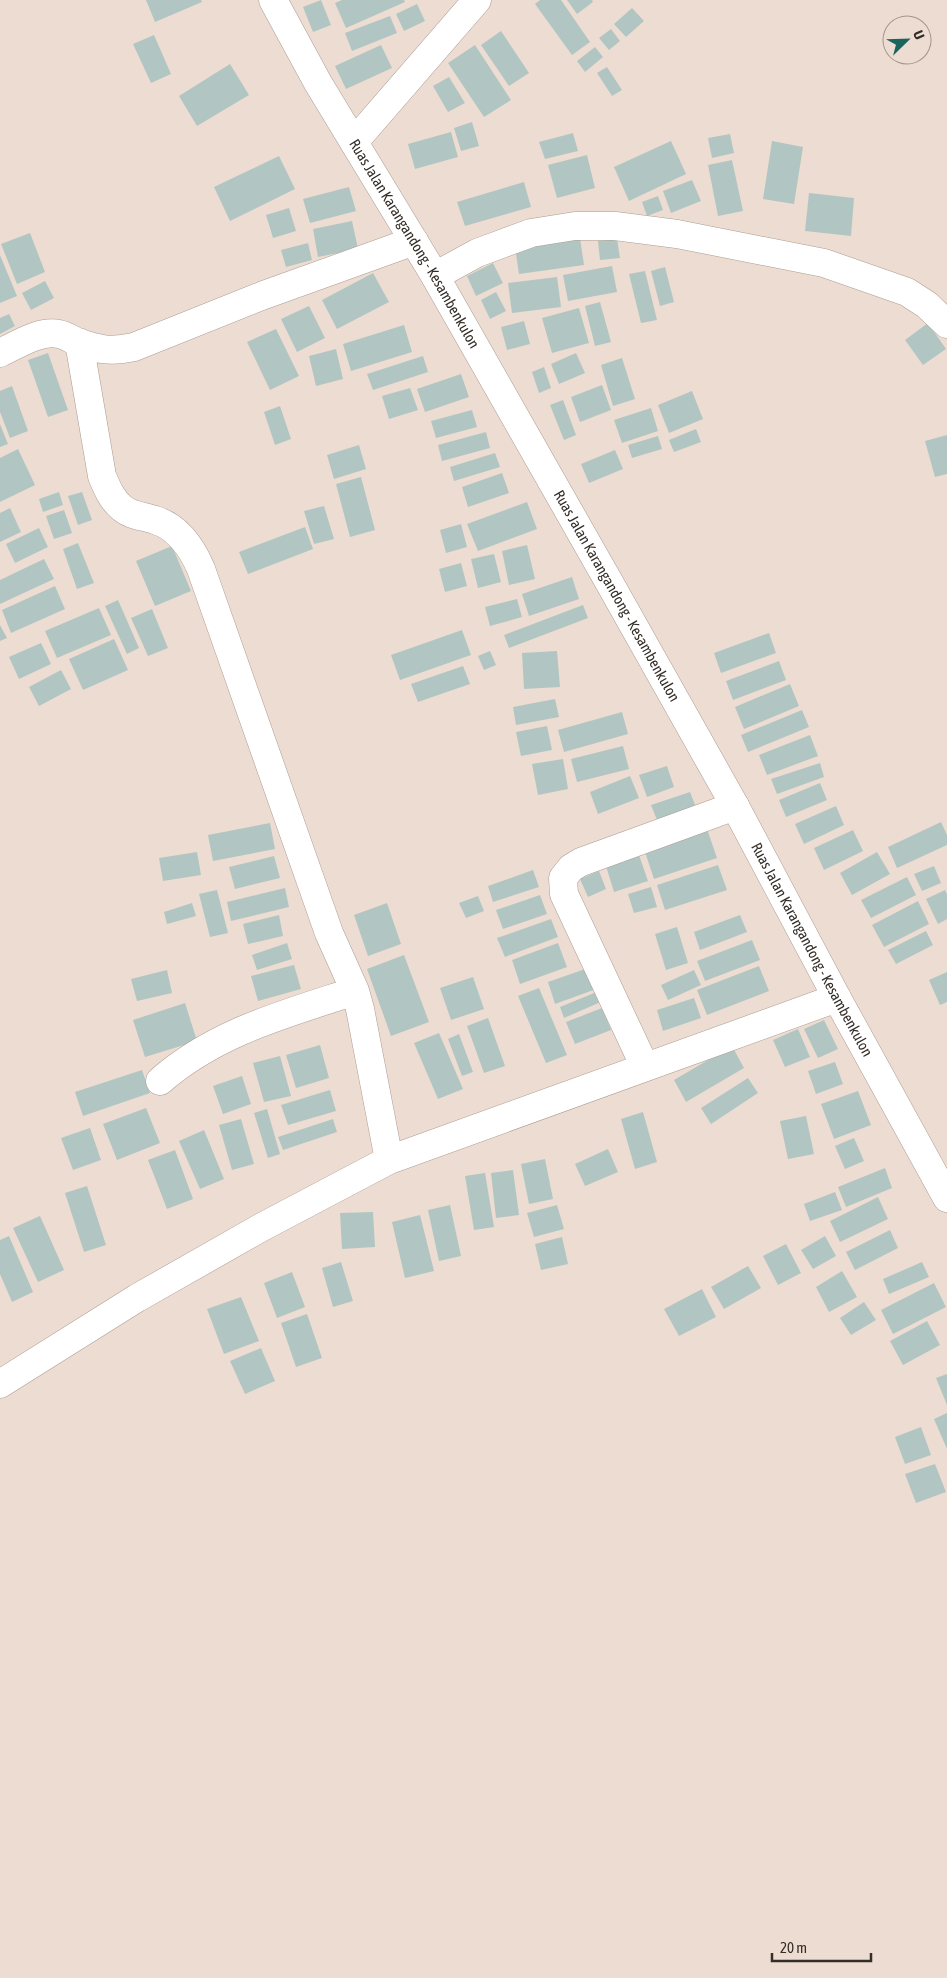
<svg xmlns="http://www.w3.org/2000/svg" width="947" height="1978" font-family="'Asap Condensed',sans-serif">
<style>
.building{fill:#b1c6c3}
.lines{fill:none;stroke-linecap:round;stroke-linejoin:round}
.minor-casing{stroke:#ac9c92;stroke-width:29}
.secondary-casing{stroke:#ac9c92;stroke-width:29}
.minor{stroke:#fff;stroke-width:28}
.secondary{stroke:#fff;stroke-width:28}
.labels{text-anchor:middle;stroke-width:4;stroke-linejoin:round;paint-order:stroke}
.street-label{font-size:15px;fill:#342e29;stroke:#eddcd1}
</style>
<rect width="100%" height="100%" fill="#eddcd1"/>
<!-- building -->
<path class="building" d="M146,0H201L202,2L155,22Z
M321,0L331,25L313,32L303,7Z
M342,0H404L405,2L346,28L335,3Z
M540,0H561L590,42L572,55L535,4Z
M567,0H592L593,2L577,14Z
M417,4L425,21L404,31L396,14Z
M632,8L644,21L626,37L614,24Z
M390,16L397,33L352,51L345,33Z
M611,29L620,41L609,50L599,38Z
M501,31L529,73L509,86L481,45Z
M154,35L171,74L151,83L133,44Z
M381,45L392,68L346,89L335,66Z
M475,45L511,100L484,117L448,63Z
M595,47L603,57L585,72L577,61Z
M230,64L249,95L197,126L179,96Z
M607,67L622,90L612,96L597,73Z
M449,77L465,103L448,112L433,86Z
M472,122L479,146L461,151L454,128Z
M451,132L458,157L415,169L408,144Z
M573,133L578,151L545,159L539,142Z
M730,134L734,153L712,158L708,138Z
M671,141L686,174L629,201L614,167Z
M772,141L803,147L794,204L763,199Z
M587,155L595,188L557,198L548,165Z
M279,156L295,189L230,221L214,187Z
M732,160L743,211L718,216L708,165Z
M692,180L701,201L671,213L663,191Z
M524,182L531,207L465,226L457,202Z
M349,187L356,211L310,223L303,199Z
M809,193L854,198L851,236L805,231Z
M658,196L663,210L647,216L642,202Z
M289,208L296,231L273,238L266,215Z
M352,221L358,249L318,257L313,229Z
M30,233L45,272L17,284L1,244Z
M580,238L584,265L519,274L515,247Z
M617,239L620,258L600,260L598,241Z
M308,243L312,260L286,267L281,250Z
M0,255L17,296L0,303Z
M493,263L503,283L476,296L467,276Z
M612,266L617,292L568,301L563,275Z
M665,267L674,302L660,306L651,271Z
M645,271L657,320L641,323L629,274Z
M373,273L389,302L337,329L322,300Z
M557,277L561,307L512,313L508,283Z
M45,281L54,298L31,310L22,293Z
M496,292L506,311L490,319L481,300Z
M600,302L611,342L595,346L585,306Z
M309,306L325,338L297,352L281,319Z
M579,308L589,343L552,353L542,318Z
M9,314L15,326L0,334V318Z
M524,321L530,344L507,350L501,327Z
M928,323L946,349L923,365L905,340Z
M404,325L412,352L351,371L343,344Z
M276,329L299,376L270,390L247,342Z
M336,349L343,379L316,386L309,356Z
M48,353L68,410L48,417L28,360Z
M576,353L585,373L559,384L551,364Z
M423,356L428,372L373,390L367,374Z
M622,358L635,399L613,406L601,365Z
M544,367L551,388L539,393L532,372Z
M461,374L469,397L425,412L417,389Z
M602,385L611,410L580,422L571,397Z
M12,386L28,431L10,438L0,412V391Z
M410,388L418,410L389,419L382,396Z
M692,391L703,419L669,433L658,405Z
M563,400L576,435L564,440L550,405Z
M280,406L291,439L275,445L264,412Z
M651,408L658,431L622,443L614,420Z
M472,410L477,427L436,438L431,421Z
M0,424L8,444L0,447Z
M696,429L701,442L674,452L669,440Z
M486,432L490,448L442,461L438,445Z
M947,435V474L935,477L925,441Z
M658,436L662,449L632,458L628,445Z
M359,445L366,469L334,479L327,455Z
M18,449L35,485L0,502V458Z
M615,450L623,469L589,483L581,464Z
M495,453L500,467L454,481L450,467Z
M502,473L509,493L468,507L462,487Z
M361,477L375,530L350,537L336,484Z
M59,492L63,505L43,512L39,499Z
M82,492L92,520L78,525L68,496Z
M527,502L537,529L478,551L467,524Z
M324,506L334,539L314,544L304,511Z
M10,508L21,532L0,542V513Z
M64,510L72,533L54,539L46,516Z
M461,524L467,547L446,553L440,530Z
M305,527L313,549L248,574L239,552Z
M39,528L48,547L15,563L6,544Z
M78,543L94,583L77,589L63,549Z
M527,545L535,579L509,585L502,551Z
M172,546L191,591L155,606L136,561Z
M494,554L501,582L478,588L471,559Z
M44,559L54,579L0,604V580Z
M461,563L467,586L445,592L439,569Z
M572,577L579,599L529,616L522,594Z
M55,586L65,609L11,633L2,610Z
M517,599L522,617L490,626L485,607Z
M118,600L139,648L127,654L105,606Z
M583,605L588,618L509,648L504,635Z
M99,608L111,635L57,658L45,631Z
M152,609L168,648L148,656L131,618Z
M0,625L7,638L0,641Z
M462,630L471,655L400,680L391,655Z
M769,633L776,653L721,673L714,653Z
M114,639L128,670L83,690L69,659Z
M41,643L51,664L19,679L9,657Z
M490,651L496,665L484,670L478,656Z
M557,651L560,687L524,689L522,653Z
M779,661L786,680L733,700L726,681Z
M463,666L470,684L418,702L411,684Z
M61,670L71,689L39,706L29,687Z
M790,684L799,706L744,729L735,707Z
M555,699L559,717L516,725L513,707Z
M802,710L809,727L748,752L741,735Z
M622,712L628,734L564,752L558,730Z
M547,726L552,750L521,756L516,732Z
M810,735L818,756L767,775L759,755Z
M623,746L629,769L577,782L571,759Z
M563,759L568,789L538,795L532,764Z
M820,763L824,777L777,794L771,779Z
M667,766L674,787L647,797L639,775Z
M630,776L639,798L598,814L590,792Z
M820,783L827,800L786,817L779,800Z
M690,792L696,807L657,820L651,805Z
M836,806L844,825L804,844L795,824Z
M941,822L947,835V845L897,868L888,847Z
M270,823L275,849L213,861L208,835Z
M707,829L717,858L654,879L644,849Z
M853,830L863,851L824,870L814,848Z
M197,852L201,875L163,881L159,858Z
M877,852L890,874L852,895L840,873Z
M639,855L648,881L614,892L606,866Z
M274,856L280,878L235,889L229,867Z
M718,865L727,890L665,910L657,885Z
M934,866L941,883L922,891L914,874Z
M533,870L539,887L493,902L488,886Z
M599,871L606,889L588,897L580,879Z
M907,877L916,895L871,918L861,900Z
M651,887L657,907L634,913L628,894Z
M285,888L289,907L231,921L227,902Z
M217,890L228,933L210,937L199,894Z
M945,890L947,894V919L938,924L926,899Z
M540,895L547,914L503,929L496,910Z
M478,896L484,911L466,918L459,903Z
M918,901L929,924L884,947L872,925Z
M192,903L196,916L167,924L164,912Z
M387,903L401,944L368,956L354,915Z
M279,915L283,936L248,944L243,924Z
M740,915L747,932L700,950L694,932Z
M551,919L558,937L505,957L497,938Z
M677,927L688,963L666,970L655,934Z
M926,931L933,945L896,964L888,950Z
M752,940L760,960L705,981L697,961Z
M287,943L292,959L257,970L252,955Z
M558,943L567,967L520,984L512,960Z
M404,955L429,1022L391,1036L367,969Z
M294,965L301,989L258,1001L251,976Z
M759,966L769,991L707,1015L697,990Z
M591,967L599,988L555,1004L548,982Z
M167,970L172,993L137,1001L131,979Z
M694,970L701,985L668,1000L661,985Z
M947,972V1002L940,1005L929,980Z
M473,977L484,1009L451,1020L440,988Z
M539,988L567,1055L546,1063L518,996Z
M599,991L603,1001L564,1018L560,1007Z
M694,998L701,1018L663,1031L657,1010Z
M185,1003L197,1041L145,1057L133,1020Z
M602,1008L611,1030L575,1044L566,1022Z
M488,1018L505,1066L484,1073L467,1026Z
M824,1020L838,1049L818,1058L804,1029Z
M798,1029L810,1057L785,1067L773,1040Z
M439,1033L463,1089L438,1099L414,1043Z
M459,1034L473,1072L462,1076L448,1039Z
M320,1045L329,1078L296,1088L286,1055Z
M732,1046L744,1068L686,1102L674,1080Z
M280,1056L291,1096L264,1102L253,1063Z
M835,1062L843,1084L816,1094L808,1071Z
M142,1070L150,1093L83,1116L75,1092Z
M242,1076L251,1104L223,1114L213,1086Z
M748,1078L758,1093L711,1124L701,1108Z
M330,1090L336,1111L288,1125L281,1105Z
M858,1091L871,1125L834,1139L821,1104Z
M146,1108L160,1143L117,1160L103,1124Z
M267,1109L280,1154L268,1158L254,1113Z
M643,1112L657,1162L635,1169L621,1119Z
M806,1116L814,1154L788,1159L780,1121Z
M241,1119L254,1164L232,1170L219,1125Z
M333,1119L337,1132L283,1150L278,1137Z
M90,1128L101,1160L73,1170L61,1138Z
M204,1130L224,1179L200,1189L179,1141Z
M854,1138L864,1161L845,1169L835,1146Z
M608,1149L618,1172L585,1186L575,1164Z
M175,1150L193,1199L167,1209L148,1160Z
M545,1159L553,1199L529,1204L521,1164Z
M885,1168L892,1188L846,1207L838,1187Z
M513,1170L519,1215L496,1218L491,1173Z
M485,1173L494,1227L474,1230L465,1176Z
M87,1186L106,1245L84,1252L65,1193Z
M835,1192L842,1210L810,1221L804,1204Z
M878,1197L888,1219L840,1242L830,1221Z
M450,1205L461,1256L439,1261L428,1210Z
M557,1205L564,1229L534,1237L527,1213Z
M373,1212L375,1247L342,1249L340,1213Z
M420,1215L434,1271L405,1278L392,1222Z
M40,1216L64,1270L38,1282L13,1228Z
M890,1230L898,1248L855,1270L846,1252Z
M9,1236L33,1292L12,1302L0,1274V1240Z
M825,1236L836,1256L813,1269L801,1250Z
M562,1237L568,1264L541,1270L535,1244Z
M786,1244L801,1273L778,1285L763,1256Z
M341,1262L353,1301L333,1307L322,1268Z
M922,1262L929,1277L889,1294L883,1279Z
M748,1266L761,1288L724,1309L711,1287Z
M842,1271L857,1297L829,1312L816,1287Z
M292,1272L305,1307L277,1318L264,1283Z
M934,1283L946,1307L893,1334L881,1310Z
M702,1289L716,1317L679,1336L664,1309Z
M241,1297L259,1341L224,1354L207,1309Z
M864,1302L876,1320L851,1335L840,1318Z
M307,1314L322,1358L296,1367L281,1323Z
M927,1321L940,1345L903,1365L890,1341Z
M261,1348L275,1381L245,1394L230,1361Z
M947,1374V1405L936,1378Z
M947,1413V1449L934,1419Z
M921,1427L931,1455L905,1464L895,1437Z
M935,1464L946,1492L916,1503L905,1474Z"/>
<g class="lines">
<!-- minor casing -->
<g class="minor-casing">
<path id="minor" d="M354,142L477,0
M435,276L477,253L531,233L575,226H615L677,234L824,263L907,292L927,305L947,324
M79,342L102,476C107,488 112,500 122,508C131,516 144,516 155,520C178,527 192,548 201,569L329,933L355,991L360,1009L389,1160
M0,353C17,345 39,330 59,334C65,335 71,339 77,342C99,350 111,352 134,347L264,295L414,241
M645,1067L564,894L563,878L571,868L581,862L735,806
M160,1081C216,1032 285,1014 355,991
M0,1384L137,1298L262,1227L389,1160L837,998"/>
</g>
<!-- secondary casing -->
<g class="secondary-casing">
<g id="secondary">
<path id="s1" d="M273,0L318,83L435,276L609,582L735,806L837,998L947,1198"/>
</g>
</g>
<!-- minor -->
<use href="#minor" class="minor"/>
<!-- secondary -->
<use href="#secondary" class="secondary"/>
</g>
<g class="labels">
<!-- street labels -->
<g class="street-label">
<text dy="5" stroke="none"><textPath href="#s1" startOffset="282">Ruas Jalan Karangandong - Kesambenkulon</textPath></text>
<text dy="5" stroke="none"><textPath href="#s1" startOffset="688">Ruas Jalan Karangandong - Kesambenkulon</textPath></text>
<text dy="5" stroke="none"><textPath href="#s1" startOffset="1092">Ruas Jalan Karangandong - Kesambenkulon</textPath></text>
</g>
</g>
<!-- north arrow -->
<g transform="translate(907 40) rotate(67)"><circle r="24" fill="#eddcd1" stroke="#a3968e"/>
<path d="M0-4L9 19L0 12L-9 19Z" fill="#19655d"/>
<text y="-8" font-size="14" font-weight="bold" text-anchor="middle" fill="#342e29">U</text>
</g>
<!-- scale -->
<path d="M772 1953v8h99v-8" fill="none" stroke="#342e29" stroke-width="2.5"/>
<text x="780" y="1953" font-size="15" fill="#342e29" stroke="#eddcd1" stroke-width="4" paint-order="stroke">20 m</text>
</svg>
